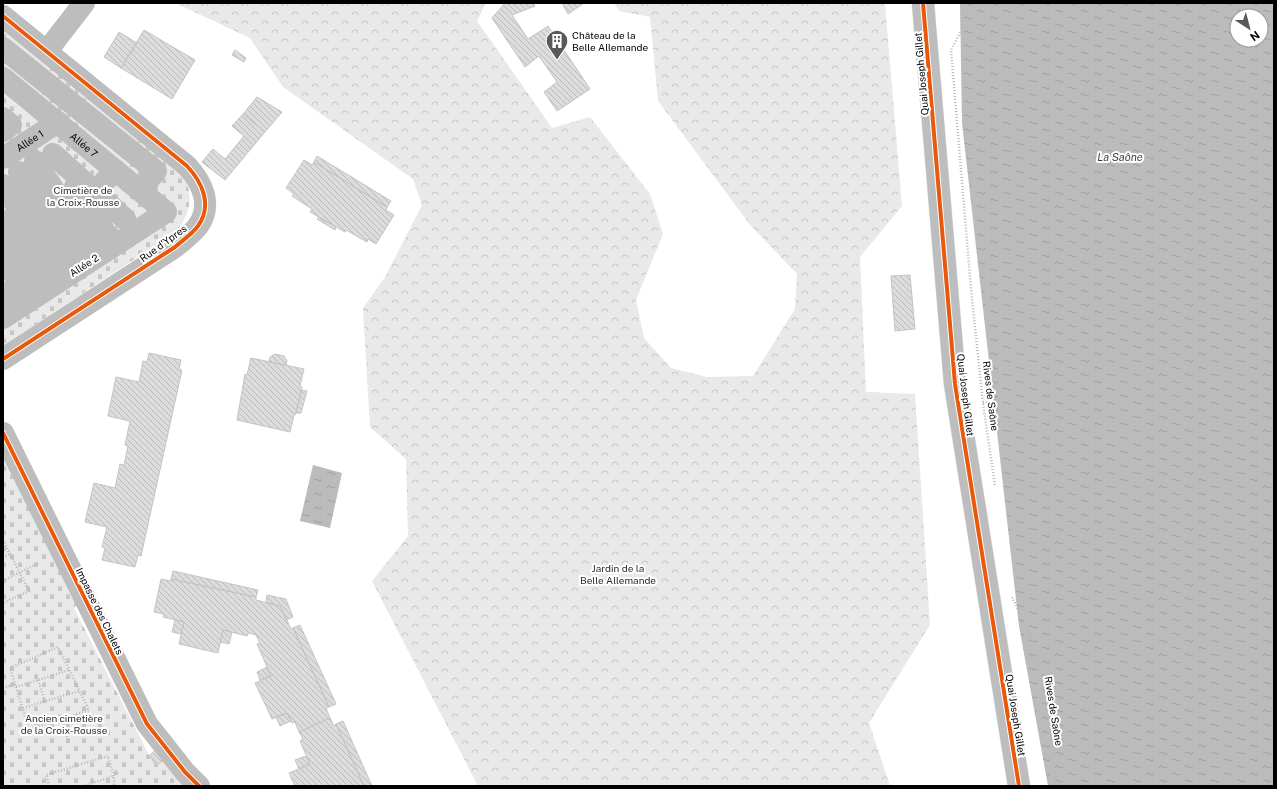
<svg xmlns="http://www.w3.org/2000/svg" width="1277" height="789" font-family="'Public Sans',sans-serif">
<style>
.forest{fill:url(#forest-crowns)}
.cemetery{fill:url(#cemetery-stones)}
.water{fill:url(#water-ripples);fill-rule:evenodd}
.building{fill:url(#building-back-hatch);stroke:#c4c4c4}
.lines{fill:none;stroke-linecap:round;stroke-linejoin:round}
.major-casing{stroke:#dbdbdb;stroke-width:23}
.path{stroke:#b8b8b8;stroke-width:2.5;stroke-dasharray:1 2;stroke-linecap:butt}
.minor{stroke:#bdbdbd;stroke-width:22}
.major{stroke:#bdbdbd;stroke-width:22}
.cycleway-casing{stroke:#fff;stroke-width:6}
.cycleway{stroke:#e8590c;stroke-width:4}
.labels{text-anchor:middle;stroke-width:4;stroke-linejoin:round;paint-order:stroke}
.poi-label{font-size:10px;fill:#000;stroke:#fff;text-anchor:start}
.street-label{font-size:10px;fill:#000;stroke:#fff}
.park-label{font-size:10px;fill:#2e2e2e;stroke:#fff}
.water-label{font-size:11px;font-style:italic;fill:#3f3f3f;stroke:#fff}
</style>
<defs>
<pattern id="forest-crowns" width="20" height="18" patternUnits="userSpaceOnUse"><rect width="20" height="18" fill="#e9e9e9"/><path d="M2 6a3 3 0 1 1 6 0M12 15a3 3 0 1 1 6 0" fill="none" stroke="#c6c6c6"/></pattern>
<pattern id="cemetery-stones" width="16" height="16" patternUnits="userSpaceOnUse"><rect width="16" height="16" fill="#e9e9e9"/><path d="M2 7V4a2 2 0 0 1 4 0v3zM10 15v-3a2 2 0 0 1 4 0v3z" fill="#c6c6c6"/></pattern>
<pattern id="water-ripples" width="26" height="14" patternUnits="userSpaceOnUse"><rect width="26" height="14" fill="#bbb"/><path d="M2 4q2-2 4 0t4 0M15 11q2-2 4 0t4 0" fill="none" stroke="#9f9f9f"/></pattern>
<pattern id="building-back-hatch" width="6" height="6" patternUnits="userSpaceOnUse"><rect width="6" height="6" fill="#dcdcdc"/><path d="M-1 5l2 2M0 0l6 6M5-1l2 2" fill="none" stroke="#bbb"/></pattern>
</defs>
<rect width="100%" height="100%" fill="#fff"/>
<!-- forest -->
<path class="forest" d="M175,3H486L477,21L552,128L590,117L650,194L663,234L636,300L644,338L671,368L707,377L753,376L795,309L797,274L751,226L658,101L650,17L619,11L614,3H885L902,206L860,257L866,392L915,394L930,625L869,723L890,786H478L372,581L408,536L406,459L370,427L363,308L385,277L422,205L413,179L283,87L250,38Z"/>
<!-- cemetery -->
<path class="cemetery" d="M3,28L177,168C180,172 184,177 186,182C194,198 188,217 177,231L3,346Z
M3,458L78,604L74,608L149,755L156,749L185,786H3Z"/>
<!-- water -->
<path class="water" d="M960,3H1274V786H1048L1019,626L962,123ZM1237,16H1261V40H1237Z
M313,465L342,473L330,528L300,521Z"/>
<!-- building -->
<path class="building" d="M505,3H533L535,6L512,15L528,39L548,26L590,89L557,111L544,92L557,82L539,56L525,67L492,18Z
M562,3H584L568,14Z
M144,30L195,60L172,99L121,68Z
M119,32L137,43L121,68L104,57Z
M235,50L246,58L244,62L232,55Z
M257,97L282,112L265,132L243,114Z
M243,114L265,132L225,180L202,162L213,149L225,159L244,136L232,126Z
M317,156L391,201L387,207L314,162Z
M304,160L312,165L314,162L387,207L386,210L394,215L376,244L368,239L367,242L346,230L345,232L310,212L312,209L292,196L294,194L286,188Z
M319,217L336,227L335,230L317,219Z
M910,275L915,329L895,331L891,276Z
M149,353L181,360L179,369L182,370L141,556L138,555L135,567L102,560L105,548L102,547L107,527L85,522L94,483L115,488L120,464L124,465L128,446L125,445L130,421L108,416L116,377L139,382L143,361L147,362Z
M275,354L284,356L287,361L286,365L269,362L270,357Z
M251,358L304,369L300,386L302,387L296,413L295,415H294L290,432L237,420L245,374L247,375Z
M301,390L307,391L301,413H296Z
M173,571L258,590L256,597L171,579Z
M161,579L171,581V579L256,597V600L280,606L291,629L293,628L329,707L326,708L330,718L299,732L295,722L292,723L287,713L272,719L255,683L271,676L257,644L260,643L256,635L248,633L247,636L223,630L218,653L179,644L184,622L163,617L164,614L154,612Z
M267,595L286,599L293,617L286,620L280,606L266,602Z
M175,620L184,622L181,634L172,632Z
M300,625L336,704L329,707L293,628Z
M223,630L232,632L229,644L220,642Z
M267,667L271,676L260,680L257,672Z
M287,713L291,721L280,726L276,717Z
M330,718L334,726L336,724L364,786H295L289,773L310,764L300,741L303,739L299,732Z
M343,721L372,786H364L336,724Z
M156,749L165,760L155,765L150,755Z
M306,756L310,764L299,769L295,760Z"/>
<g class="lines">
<!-- major casing -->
<g class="major-casing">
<path id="major" d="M923,3L955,384L1019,786"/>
</g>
<!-- path -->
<path class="path" d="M961,3L962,29L951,50L971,289L983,403L995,486
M983,403L994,401
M3,540L29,591L3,603
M3,558L10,554
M3,581L38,563
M1012,597L1036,647L1057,786
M38,680L45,701
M16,687L69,670
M3,688L16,684
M23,708L79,691
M62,719L89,710L58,647L10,668L29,729L62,719L69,744
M49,786L46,775L108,756L114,776V786
M83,786L114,776"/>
<!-- minor -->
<g class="minor">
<path d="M3,16L187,166C202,182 213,205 198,226C192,234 183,240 175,247L3,359"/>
<path d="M3,48L156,171L140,191"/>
<path d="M47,51L84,3"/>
<path id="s1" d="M3,78L166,212L3,318"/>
<path d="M3,118L11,125L3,131"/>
<path d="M53,154L125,219"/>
<path id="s2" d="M3,158L58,122"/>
<path d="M35,161L89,243"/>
<path d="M19,172L72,254"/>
<path d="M3,185L56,265"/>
<path d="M75,187L105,232"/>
<path d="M3,221L39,276"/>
<path d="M3,251L95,192L115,170"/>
<path d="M3,258L22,287"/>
<path d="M3,293L6,298"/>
<path d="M3,433L147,724L185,772L199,786"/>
</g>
<!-- major -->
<use href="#major" class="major"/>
<!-- cycleway casing -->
<g class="cycleway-casing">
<path id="cycleway" d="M923,3L955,384L1019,786
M3,16L187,166C202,182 213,205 198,226C192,234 183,240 175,247L3,359
M3,433L147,724L185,772L199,786"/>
</g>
<!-- cycleway -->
<use href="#cycleway" class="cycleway"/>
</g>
<!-- icons -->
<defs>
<g id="building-pin" transform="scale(1.15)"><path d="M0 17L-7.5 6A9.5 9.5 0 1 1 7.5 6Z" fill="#595959" stroke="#fff"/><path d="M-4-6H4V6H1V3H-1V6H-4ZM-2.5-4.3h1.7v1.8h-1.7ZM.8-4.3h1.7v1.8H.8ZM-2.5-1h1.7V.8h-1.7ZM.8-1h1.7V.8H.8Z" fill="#fff"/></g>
</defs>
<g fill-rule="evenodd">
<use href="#building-pin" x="557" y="41"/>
</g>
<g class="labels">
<!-- poi labels -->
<g class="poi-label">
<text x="572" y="39">Château de la<tspan x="572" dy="12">Belle Allemande</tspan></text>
</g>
<!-- street labels -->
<g class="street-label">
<text transform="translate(921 74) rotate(-95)" y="4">Quai Joseph Gillet</text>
<text dy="4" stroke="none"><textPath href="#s2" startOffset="32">Allée 1</textPath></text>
<text dy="4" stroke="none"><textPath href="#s1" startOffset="105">Allée 7</textPath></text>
<text transform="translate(163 243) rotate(-36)" y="4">Rue d'Ypres</text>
<text transform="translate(84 265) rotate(-33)" y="4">Allée 2</text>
<text transform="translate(966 395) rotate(83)" y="4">Quai Joseph Gillet</text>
<text transform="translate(991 396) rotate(83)" y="4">Rives de Saône</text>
<text transform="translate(100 611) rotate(64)" y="4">Impasse des Chalets</text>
<text transform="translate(1054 711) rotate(81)" y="4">Rives de Saône</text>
<text transform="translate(1016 715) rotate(81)" y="4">Quai Joseph Gillet</text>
</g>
<!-- park labels -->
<g class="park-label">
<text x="83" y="194">Cimetière de<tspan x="83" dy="12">la Croix-Rousse</tspan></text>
<text x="618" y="572">Jardin de la<tspan x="618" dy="12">Belle Allemande</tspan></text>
<text x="64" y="722">Ancien cimetière<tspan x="64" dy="12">de la Croix-Rousse</tspan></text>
</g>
<!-- water labels -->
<g class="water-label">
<text x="1120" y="161">La Saône</text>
</g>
</g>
<!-- border -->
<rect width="1277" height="789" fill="none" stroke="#000000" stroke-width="8"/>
<!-- north arrow -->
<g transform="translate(1249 28) rotate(144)"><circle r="19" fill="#ffffff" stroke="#999999"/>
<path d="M0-3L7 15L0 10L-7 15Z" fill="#595959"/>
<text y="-6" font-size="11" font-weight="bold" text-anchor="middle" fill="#000000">N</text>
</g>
</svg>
